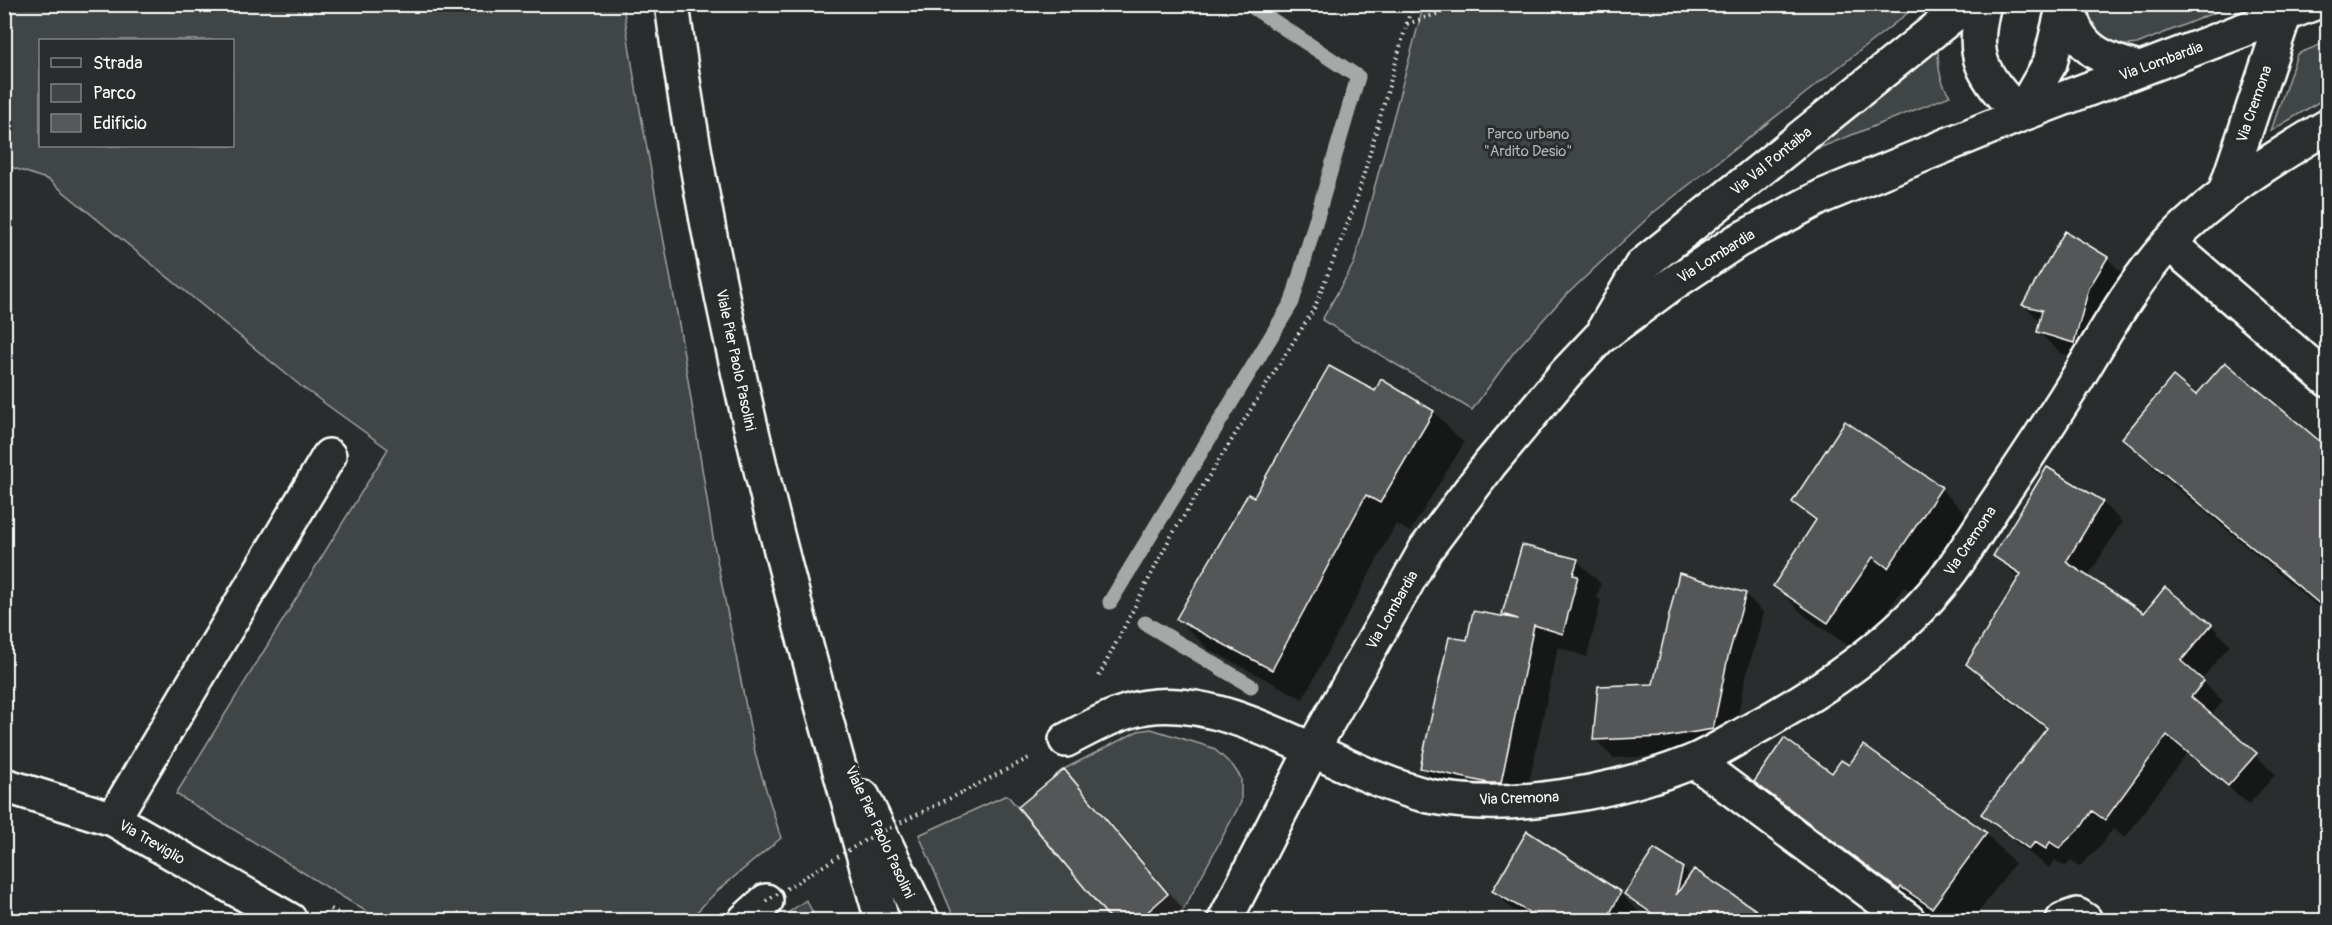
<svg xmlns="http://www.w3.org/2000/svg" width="2332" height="925" font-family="Pangolin,sans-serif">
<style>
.green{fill:#414445;stroke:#a0a2a2;stroke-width:1.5;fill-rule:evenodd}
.shadow{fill:#0007}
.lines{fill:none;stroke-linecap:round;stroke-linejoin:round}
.stream{stroke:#a6a7a7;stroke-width:15}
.building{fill:#555758;stroke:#fff;stroke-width:1.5}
.minor-casing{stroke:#fff;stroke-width:38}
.major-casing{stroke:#fff;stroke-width:38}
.path{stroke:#fff;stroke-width:4;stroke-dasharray:1.5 4.5;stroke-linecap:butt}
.minor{stroke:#2a2d2e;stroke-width:33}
.major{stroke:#2a2d2e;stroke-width:33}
.path-bridge{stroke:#fff;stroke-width:4;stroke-dasharray:1.5 4.5;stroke-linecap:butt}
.labels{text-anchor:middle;stroke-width:6;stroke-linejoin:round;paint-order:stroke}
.street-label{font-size:15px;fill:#fff;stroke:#2a2d2e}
.park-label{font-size:15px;fill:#b3b4b5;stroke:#2a2d2e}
</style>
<rect width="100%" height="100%" fill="#2a2d2e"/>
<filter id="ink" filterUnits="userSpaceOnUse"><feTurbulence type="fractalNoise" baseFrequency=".0167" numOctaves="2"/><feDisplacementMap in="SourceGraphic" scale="12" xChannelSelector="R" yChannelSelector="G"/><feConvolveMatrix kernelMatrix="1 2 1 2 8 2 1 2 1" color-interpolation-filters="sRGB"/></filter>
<g filter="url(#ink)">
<!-- green -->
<path class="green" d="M5,4L623,5L634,77L680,330L715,550L756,757L781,838L716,892L689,920H380L176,794L388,449L302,387L49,180L5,165ZM232,40V146H40V40Z
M1424,4H1918V5L1653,213L1562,299L1514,352L1472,410L1322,320L1354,263Z
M2082,5H2233L2137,44C2105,49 2091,34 2082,5Z
M2327,42V97L2271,131L2297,54Z
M1938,48C1938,67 1939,80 1950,96L1794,158Z
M1151,729L1213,748L1233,766L1241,778V802L1178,920H1137L1168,893L1064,769L1138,731Z
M1007,795L1112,920H955L919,835Z
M806,900L817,920H778Z"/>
<!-- shadow -->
<path class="shadow" d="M2107,258L2128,279L2095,363L2060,353L2039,332L2041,322L2024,305Z
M1382,381L1434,412L1464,443L1410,532L1396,524L1303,699L1208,649L1178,619L1255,499L1376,393Z
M2197,397L2328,450V615L2161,475L2124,438Z
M2048,469L2102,502L2122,522L2087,578L2145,615L2211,625L2230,645L2201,680L2223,701L2211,716L2276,774L2249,804L2187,753L2125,838L2113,829L2101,845L2079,867L2071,860L2066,867L2055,860L2049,868L2003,833L1983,814L2047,730L1987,684L1968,664L2020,579L1995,556Z
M1941,489L1971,519L1919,598L1904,587L1859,653L1805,616L1775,586L1816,523L1794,502Z
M1577,560L1601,584L1597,597L1601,601L1587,657L1558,647L1524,806L1445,791L1422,768L1468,642L1509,619L1504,613Z
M1745,594L1764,613L1746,677L1731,747L1685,755L1613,758L1595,739L1654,686Z
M1064,771L1086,793L1189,916L1184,920H1114Z
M1832,775L1986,834L2015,863L1973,920H1939L1931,915L1929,918L1785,811L1756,782Z
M1682,868L1691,877L1770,920H1653L1626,894Z
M1494,891L1620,893L1639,912L1634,920H1532L1512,909Z
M4,912L29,920H4Z"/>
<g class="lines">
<!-- stream -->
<path class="stream" d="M1110,602L1292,302L1358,77L1248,4
M1145,623L1251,686"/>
</g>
<!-- building -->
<path class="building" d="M2065,231L2108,257L2089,288L2074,343L2037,332L2042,310L2022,305Z
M2225,362L2328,448V611L2122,438L2173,376L2196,395Z
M1329,366L1375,391L1381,379L1434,411L1380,503L1366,495L1272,670L1176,619L1248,494L1254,497Z
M1845,421L1942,487L1888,568L1873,557L1828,623L1773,586L1816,520L1792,502Z
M2047,467L2103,501L2066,562L2144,613L2165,587L2212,624L2181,661L2204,681L2191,697L2257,753L2228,786L2167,735L2105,820L2092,811L2082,826L2059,848L2050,842L2046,849L2035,842L2029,849L1981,814L2047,728L1966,664L2021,574L1993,556Z
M1522,545L1578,559L1573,575L1578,576L1563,634L1534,625L1501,783H1488L1420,768L1449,637L1467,640L1473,611L1518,619L1502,614Z
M1679,573L1746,593L1728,657L1713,729L1665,737L1593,740L1598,686L1653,684Z
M1784,738L1832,773L1841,760L1849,765L1863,745L1987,833L1932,908L1901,887L1899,890L1754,782Z
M1064,769L1168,894L1137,921H1112L1018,807Z
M1527,831L1621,892L1606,921H1544L1492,891Z
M1654,849L1683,867L1676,895L1694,869L1773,921H1659L1660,919L1624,894Z"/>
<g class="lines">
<!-- minor casing -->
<g class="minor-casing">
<path id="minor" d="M1984,4C1969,60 1984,75 2020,115L2050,63L2064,4
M2069,4C2073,48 2103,60 2140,69
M2225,192L2284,16
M2169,243L2328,380
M1606,326L1641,266L1967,4
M1066,740C1091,727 1117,712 1146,707C1235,693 1341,776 1429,796C1508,813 1618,792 1692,762C1711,754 1730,742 1748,732C1822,691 1899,641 1951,571C1966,550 1980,528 1994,506C2018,471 2041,436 2064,400C2097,348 2127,289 2169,243C2214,195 2271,160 2328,126
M1694,761L1908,920
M4,785L113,819L290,920
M113,819L329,456
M745,920L766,901
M1225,920L1312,750L1426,549L1490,464L1566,373L1599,338L1669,286L1737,241L1823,196L2020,115L2312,4
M2063,920L2077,915L2085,920"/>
</g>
<!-- major casing -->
<g class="major-casing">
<path id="major" d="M672,4C713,316 796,619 882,920
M863,797L922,920"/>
</g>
<!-- path -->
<path class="path" d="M1407,24L1454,8
M1099,676L1170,538L1314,309L1355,205L1411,9L1405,4
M963,792L1029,758
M331,909L350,920"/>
<!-- minor -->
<use href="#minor" class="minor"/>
<!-- major -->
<use href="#major" class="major"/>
<!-- path-bridge -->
<path class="path-bridge" d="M766,901L867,839L963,792"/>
</g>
</g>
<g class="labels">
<!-- street labels -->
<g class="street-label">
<text transform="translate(2161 61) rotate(-20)" y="5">Via Lombardia</text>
<text transform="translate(2254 104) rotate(-71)" y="5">Via Cremona</text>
<text transform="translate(1771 161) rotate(-39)" y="5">Via Val Pontaiba</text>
<text transform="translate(1716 256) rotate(-32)" y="5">Via Lombardia</text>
<text transform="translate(736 360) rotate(78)" y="5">Viale Pier Paolo Pasolini</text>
<text transform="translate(1970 541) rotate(-56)" y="5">Via Cremona</text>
<text transform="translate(1392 610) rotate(-60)" y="5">Via Lombardia</text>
<text transform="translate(1519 798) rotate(-2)" y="5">Via Cremona</text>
<text transform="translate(880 832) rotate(65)" y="5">Viale Pier Paolo Pasolini</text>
<text transform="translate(152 842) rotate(30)" y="5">Via Treviglio</text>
</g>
<!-- park labels -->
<g class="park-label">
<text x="1528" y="139">Parco urbano<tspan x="1528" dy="17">"Ardito Desio"</tspan></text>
</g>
</g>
<!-- margin -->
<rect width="2332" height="925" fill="none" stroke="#2a2d2e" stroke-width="24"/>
<rect x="12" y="12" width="2308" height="901" fill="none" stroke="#fff" stroke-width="2" filter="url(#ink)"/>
<!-- legend -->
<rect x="39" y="39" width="195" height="108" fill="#2a2d2e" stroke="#7f8182" stroke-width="1.5"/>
<rect x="51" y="58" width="30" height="9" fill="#2a2d2e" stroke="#7f8182" stroke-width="1.5"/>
<text x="93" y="69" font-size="18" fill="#ffffff">Strada</text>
<rect x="51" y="84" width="30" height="18" fill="#414445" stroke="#7f8182" stroke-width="1.5"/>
<text x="93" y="99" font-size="18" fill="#ffffff">Parco</text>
<rect x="51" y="114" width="30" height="18" fill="#555758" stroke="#7f8182" stroke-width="1.5"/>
<text x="93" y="129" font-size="18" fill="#ffffff">Edificio</text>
</svg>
